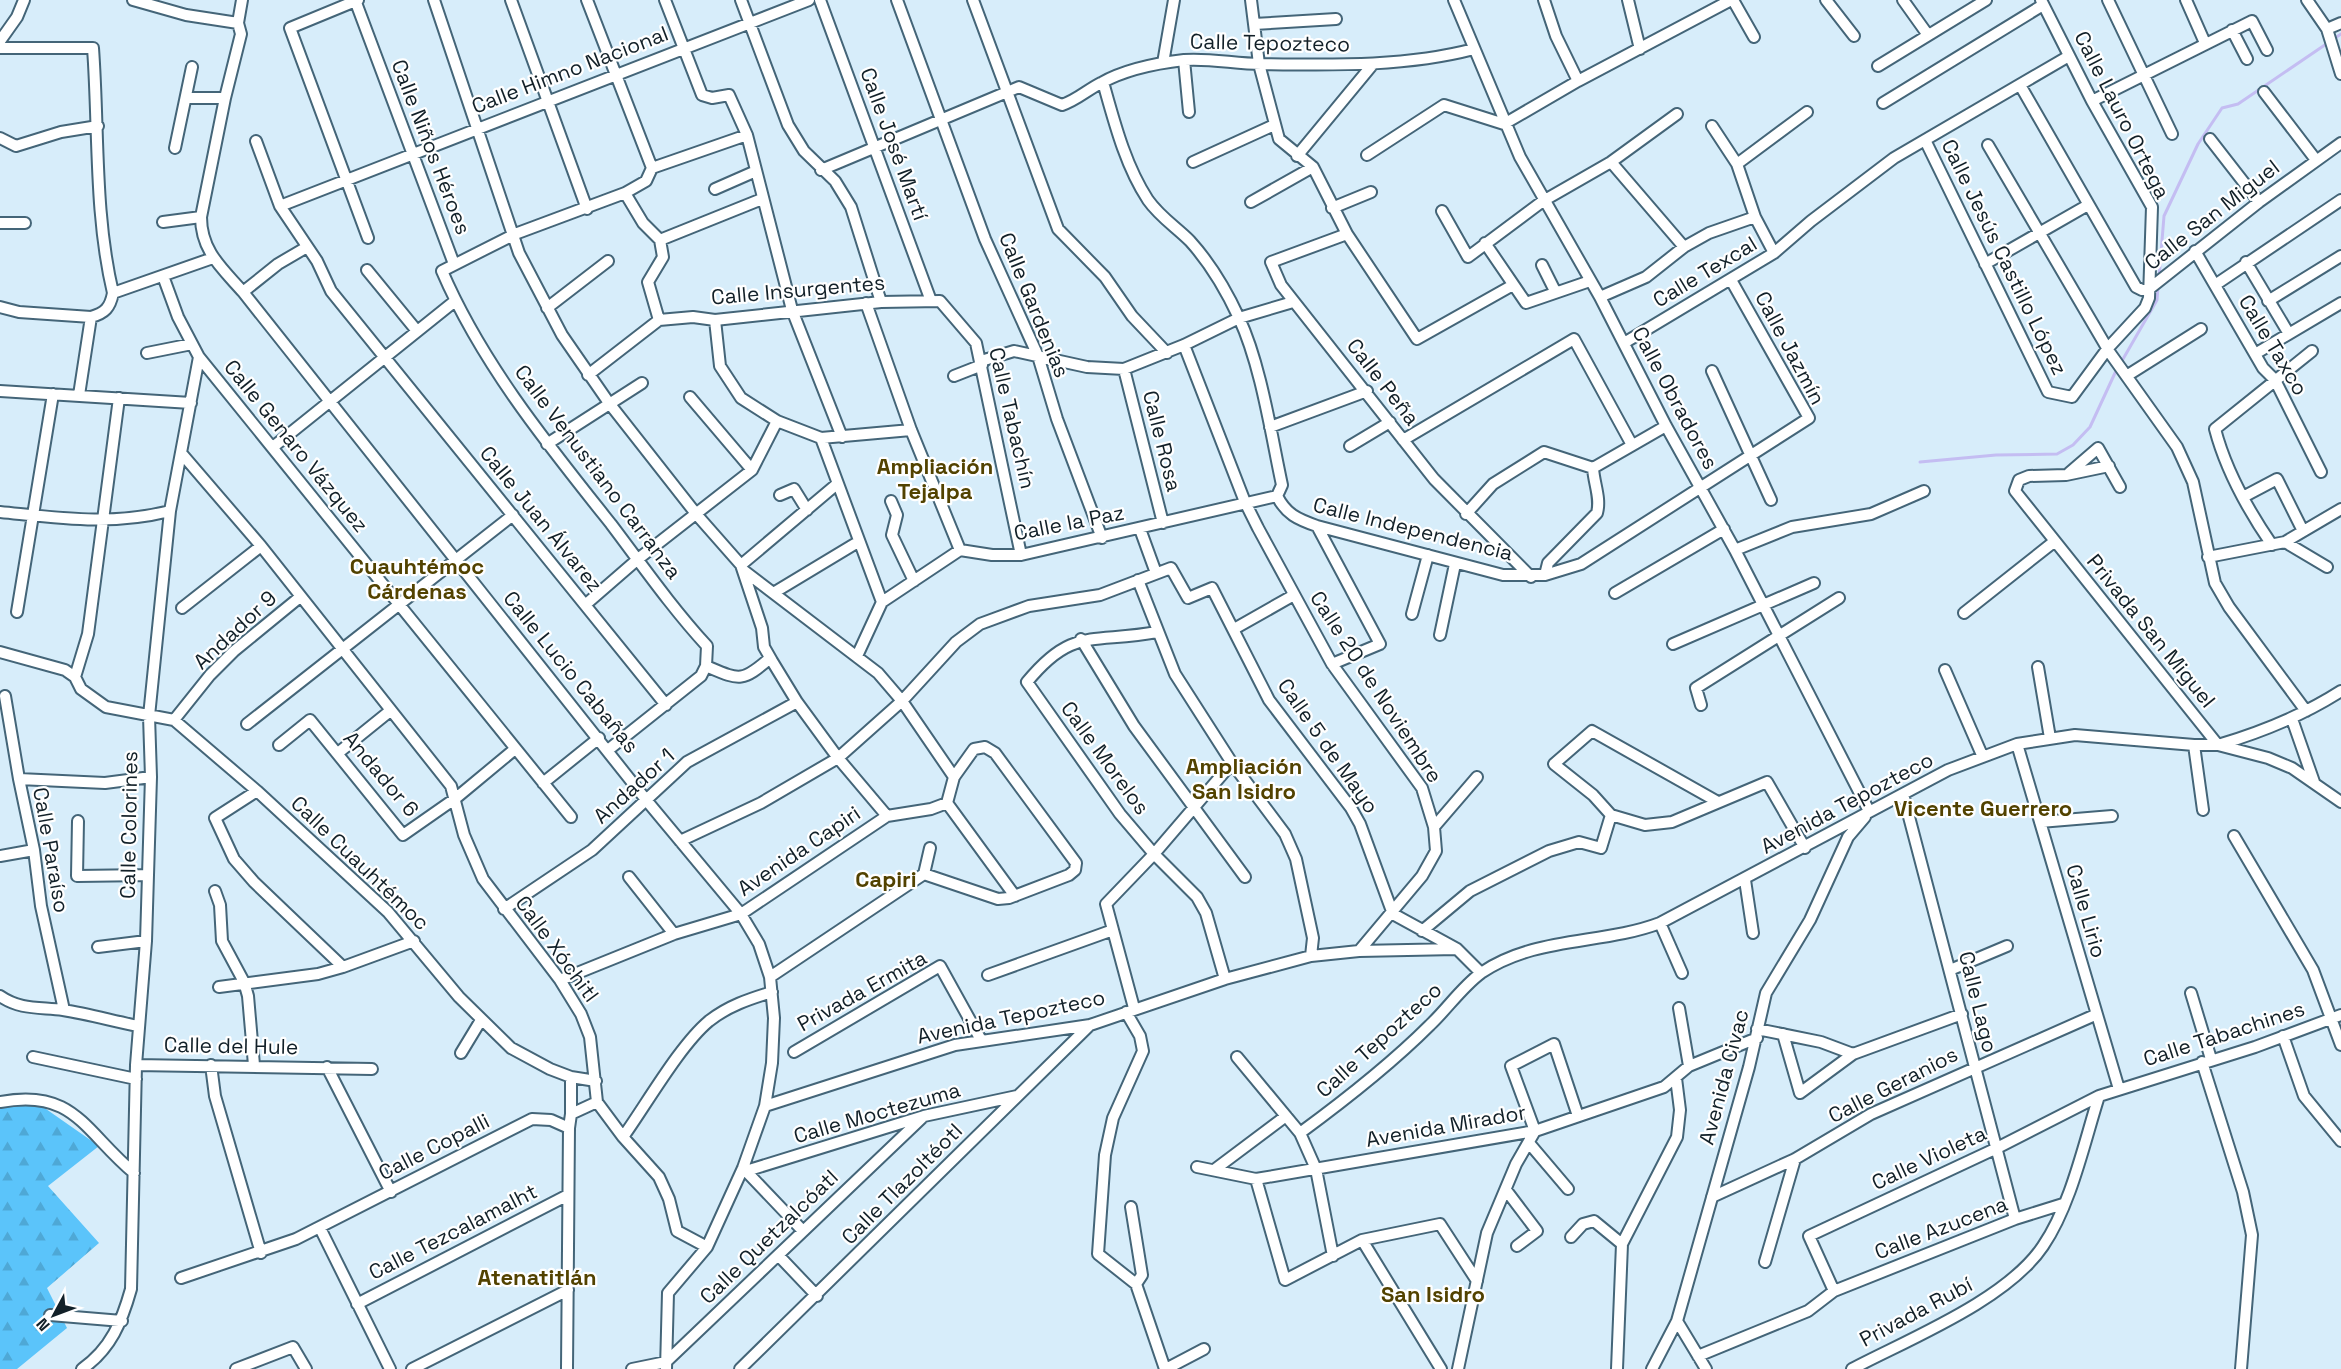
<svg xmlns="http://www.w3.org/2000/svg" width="2341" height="1369" font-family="'Space Grotesk',sans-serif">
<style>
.forest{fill:url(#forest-firs)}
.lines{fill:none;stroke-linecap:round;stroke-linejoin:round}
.stream{stroke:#c4bdf2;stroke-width:3}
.minor-casing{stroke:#446578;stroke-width:14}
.minor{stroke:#fff;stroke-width:10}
.labels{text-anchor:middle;stroke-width:4.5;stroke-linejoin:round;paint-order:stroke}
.street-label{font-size:21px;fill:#122028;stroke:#fff}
.neighbourhood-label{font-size:22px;font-weight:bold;fill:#524200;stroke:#fff}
</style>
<defs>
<pattern id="forest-firs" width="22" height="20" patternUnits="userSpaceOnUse" patternTransform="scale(1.5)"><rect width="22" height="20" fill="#5bc4fa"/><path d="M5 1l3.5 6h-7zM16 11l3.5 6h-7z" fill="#4ea8d6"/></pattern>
</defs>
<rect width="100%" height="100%" fill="#d7edfa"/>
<!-- forest -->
<path class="forest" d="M36,1102L99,1146L48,1186L99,1243L47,1288L67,1328L17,1369H0V1105Z"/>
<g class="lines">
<!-- stream -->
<path class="stream" d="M2159,278L2164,216L2198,144L2222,108L2238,104L2341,34
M1920,462L1996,455L2057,454L2073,445L2090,427L2115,373L2157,300L2158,287"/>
<!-- minor casing -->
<g class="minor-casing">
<path id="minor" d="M133,0L186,15L238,23
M242,0L238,23L241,34L225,98L201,217C201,251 222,268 243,292L647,801L741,914L759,944L770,977L774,1018L772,1063L765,1106L743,1168L707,1247L668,1293L666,1369
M355,0L454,264
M358,0L290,28L368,238
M434,0L519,253L562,335L609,403L697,515L741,565L762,628L764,647L772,661L797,702L838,758L887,816
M511,0L587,209
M587,0L652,168L646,181L625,193L515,234L442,271C482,364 548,445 611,524C642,565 672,608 707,646L706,666L701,676L608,750
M665,0L702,95L712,98L729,95L747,135L792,310L842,437
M741,0L788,125L804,151L835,181L851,207L881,302
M820,0L931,301
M897,0L985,239L1038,356L1057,419L1102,538
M973,0L1058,229L1105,277L1132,316L1167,353
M1251,0L1259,64L1279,139L1313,167L1347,234L1417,339L1513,285
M1454,0L1520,157L1600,297L1666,426L1735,550L1869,811
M1544,0L1556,36L1578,81
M1628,0L1640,49
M1733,0L1754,37
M1826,0L1854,36
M1903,0L1928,35
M2108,0L2172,134
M2186,0L2205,43
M2307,0L2327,29L2341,74
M1254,24L1336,19
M2327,29L2341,23
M2232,30L2247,59
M0,41L17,17L24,0
M0,48H93C99,130 94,213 113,293C110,308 105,313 91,317L19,312L0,307
M1184,60L1189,112
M1163,63L1174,0
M1878,66L1986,0
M1103,82C1114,121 1125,165 1148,200C1160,217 1176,227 1190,241C1209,262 1227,292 1239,318C1261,365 1271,434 1282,485L1277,496C1286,514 1297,519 1317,526L1503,575H1545L1581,564L1809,418L1731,280
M2020,85L2136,287L2142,290L2149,289
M2264,92L2316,160
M186,98H225
M2092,101L2252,21L2267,50
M1883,103L2043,5
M1712,126L1737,164L1755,217L1774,253
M0,138L16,146L61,132L98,126
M2210,139L2259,202
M1925,140L2048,392L2072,397L2108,348L2145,308L2149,298L2152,207L2092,101L2041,0
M256,141L280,206L317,261L331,291L666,705
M1988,145L2110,353L2177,447L2193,482L2215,583L2229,607L2306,711
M175,148L192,67
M1367,155L1444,105L1504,124L1578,81L1731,0
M1297,156L1373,64
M1193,162L1274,125
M1611,162L1684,247
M1737,164L1807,112
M652,168L747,135
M821,170L1019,87L1062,105C1077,100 1087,90 1101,83C1124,70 1158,63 1184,60C1211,58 1235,64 1261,64C1332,65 1405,67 1474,49
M715,189L756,171
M625,193L643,223L660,240L663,257L648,282L659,320
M1251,202L1313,167
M280,206L809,0
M1332,208L1371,192
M1442,211L1468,257L1543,201L1611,162L1677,114
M163,222L201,217
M0,223H25
M1347,234L1271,262L1281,285L1434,479L1531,577
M660,240L762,199
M1485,243L1526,303L1590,281
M2195,251L2263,368L2275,380L2321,472
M2246,262L2289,334
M1985,264L2088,205
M1542,265L1555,291
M367,270L417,331
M163,276L178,317L199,357L571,817
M2215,285L2341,200
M2149,289L2259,202L2341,143
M243,292L278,264L307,247
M113,293L213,258
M1600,297L1646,277L1684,247L1709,233L1755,217
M2268,301L2341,256
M866,303L911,430L960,550
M547,308L608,261
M715,320L720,366L741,398L777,421L821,438L911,430
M1624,343L1774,253L1811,221L1894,158L2069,56
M1184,345L1245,502L1258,528L1332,664L1422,788L1434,827L1436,851L1422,876L1359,951
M147,353L192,344
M2255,354L2341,303
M981,361L1014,351L1087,367L1124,369L1184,345L1239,318L1293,302
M1124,369L1163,523
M1712,371L1771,500
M588,375L659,320L693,317L715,320L881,302L940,301L976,343L1021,555
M2128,375L2201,329
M954,376L982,365
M0,391L191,403
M79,395L91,317
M690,397L752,470
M1270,427L1367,391
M821,438L882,602L857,656
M1403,440L1574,339L1632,445
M547,444L642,383
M1350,446L1390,422
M273,447L455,301
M182,454L261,546L451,786L464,835L483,879L560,980L581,1014L590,1037L597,1102L623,1137L659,1177L669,1199L677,1231L707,1247
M2109,466L2066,475L2029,476L2019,480L2015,491L2218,745C2262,732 2302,716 2341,691
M1593,468L1666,426
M2069,473L2098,448L2120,487
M780,495L794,489L807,510
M2243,497L2277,479L2303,531
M891,501L897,515L892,535L914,581
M0,512C60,518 110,526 170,511
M1466,514L1493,484L1544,452L1593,468
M1317,526L1380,644L1332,664
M1140,529L1156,573
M2285,542L2327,567
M2272,545C2248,510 2226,471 2215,429L2312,351
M1735,550L1792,527L1871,514L1924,491
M2208,557L2285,542L2341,509
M741,565L837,484
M743,570L878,673L902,701L954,777
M1545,575L1548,563L1597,513C1601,498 1594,484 1593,468
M1138,580L1175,674L1232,763L1285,834L1296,859L1313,938L1311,956
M775,592L858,542
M1615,593L1724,529
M882,602L960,550L992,555H1021L1277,496
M585,605L638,559L752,470L777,421
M182,608L261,546
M17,612L53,394
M1964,613L2055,541
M1412,614L1428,555
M1234,629L1294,595
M1157,632C1093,644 1073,626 1027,682L1120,814L1154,854L1197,897L1206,913L1225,979
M1440,635L1455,564
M1081,639L1134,726L1245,877
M1673,644L1814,583
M0,652L65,670L75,677L81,689L106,707L174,720L257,791L388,912L459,997L511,1048L550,1069L571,1077L596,1081
M706,666C739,680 742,683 770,658
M2038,667L2050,738
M1945,670L1982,755
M75,677L88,634L119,398
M5,696L19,779L34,850L41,906L64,1010
M1701,705L1696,688L1839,598
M2292,719L2314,782
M174,720L210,675L234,651L300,597
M247,724L513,515
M2017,744L2119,1089
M279,745L310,720L403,835L456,798L515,749
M2194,745L2203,810
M338,753L390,711
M19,779L105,783L151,777
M543,783L599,738
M257,791L215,818L234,859L254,882L343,967
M1903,794L2015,1219
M947,803L1015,896
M1611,815L1593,795L1554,764L1592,731L1718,802
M1611,815L1645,825L1672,822L1767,782L1805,848
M78,821L77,876L148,875
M2040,822L2112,816
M1434,827L1477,777
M2234,836L2313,970L2341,1045
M680,841L761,803L838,758L902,701L956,642L980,624L1029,606L1100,595L1171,568L1188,598L1212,588L1269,700L1351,808L1360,824L1393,914L1457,949L1481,973
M0,856L34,850
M924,874L930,848
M629,877L674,934
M1745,880L1753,933
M215,891L220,905L222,941L244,982L248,996L254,1065
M504,909L592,850L687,762L797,702
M1660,923L1682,973
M1422,931L1470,891L1549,851L1579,842L1601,848L1611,815
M98,947L146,941
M1950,970L2007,946
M988,975L1113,930
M560,980L674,934L741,914L887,816L931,809L947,803L954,777L974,749L985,747L995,753L1076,863L1075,870L1069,875L1009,898L998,899L924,874L770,977
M219,987L318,974L343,967L414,941
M2191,993L2211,1059
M0,996C20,1010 40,1007 63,1010C88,1014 113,1021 138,1026
M1134,1008L1106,904L1154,854L1232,763
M1679,1008L1689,1066
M1126,1012L1140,1036L1143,1051L1113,1118L1105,1155L1098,1254L1136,1284L1165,1369
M1757,1029L1821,1042L1853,1054
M1783,1034L1800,1093L1853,1054L1962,1014
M2283,1036L2304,1096L2341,1141
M794,1052L940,966L981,1040
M461,1053L481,1020
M33,1057L136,1079
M1237,1057L1300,1133L1316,1169L1333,1256
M2202,1062L2243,1192L2252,1235L2241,1369
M136,1065L372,1069
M211,1065L215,1096L261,1253
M327,1067L391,1192
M0,1102C74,1088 84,1131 134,1173
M765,1106L955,1045L1090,1025L1225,979L1311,956L1359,951L1456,949
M571,1114V1077
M1300,1133C1345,1100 1390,1065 1430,1025C1447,1009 1462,987 1481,973C1535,936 1602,945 1660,923L1948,770L2017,744L2075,735L2194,745H2218L2268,758L2292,768L2341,802
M623,1137C646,1105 680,1045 709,1021C728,1006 749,999 772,992
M1529,1143L1568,1189
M1197,1167L1256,1179L1535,1131L1664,1087L1689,1066L1757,1038
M743,1168L803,1231
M1214,1170L1286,1116
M746,1171L924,1116L1017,1096
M1256,1179L1285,1280L1362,1240L1440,1224L1477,1281
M1506,1190L1537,1231L1517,1246
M1712,1197L1795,1159L1871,1114L2095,1015
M1131,1207L1142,1275L1136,1284
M320,1228L390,1369
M1571,1237L1583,1224L1594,1221L1622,1244
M1362,1240L1441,1369
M778,1255L817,1296
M1765,1262L1795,1159
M181,1278L296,1239L532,1119L551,1120L569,1128
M1834,1291L1809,1236L1997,1148L2099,1096L2255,1047L2341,1015
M357,1304L568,1195
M50,1315L122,1321
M1677,1321L1706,1369
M1698,1356L1808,1311L1834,1291L2015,1219L2063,1204
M82,1369C111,1349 122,1321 131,1289L136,1065L146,941L148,875L151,777L149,716L170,511L199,357
M236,1369L293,1347L306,1369
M412,1369L568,1290
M567,1369L569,1128L571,1114L597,1102
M632,1369L666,1362L924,1116
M740,1369L1090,1025
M1166,1369L1204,1349
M1458,1369L1487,1233L1516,1164L1535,1131L1511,1066L1554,1044L1578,1116
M1617,1369L1622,1244L1677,1137L1680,1110L1676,1078
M1652,1369L1677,1321L1749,1067L1766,993L1810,920L1848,837L1865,817
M1852,1369C1909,1339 2007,1300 2043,1246C2071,1205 2084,1143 2099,1096"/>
</g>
<!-- minor -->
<use href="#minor" class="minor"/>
</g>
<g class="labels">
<!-- street labels -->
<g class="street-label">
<text transform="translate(1270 43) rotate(1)" y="7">Calle Tepozteco</text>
<text transform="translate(570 70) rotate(-21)" y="7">Calle Himno Nacional</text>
<text transform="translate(2122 115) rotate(63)" y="7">Calle Lauro Ortega</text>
<text transform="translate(894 144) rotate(70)" y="7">Calle José Martí</text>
<text transform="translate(431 147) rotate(69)" y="7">Calle Niños Héroes</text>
<text transform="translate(2212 215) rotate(-38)" y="7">Calle San Miguel</text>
<text transform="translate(2004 257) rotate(64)" y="7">Calle Jesús Castillo López</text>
<text transform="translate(1705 272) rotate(-31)" y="7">Calle Texcal</text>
<text transform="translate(798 290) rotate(-5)" y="7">Calle Insurgentes</text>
<text transform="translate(1034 305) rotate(68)" y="7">Calle Gardenias</text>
<text transform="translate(2273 345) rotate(59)" y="7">Calle Taxco</text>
<text transform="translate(1790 348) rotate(62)" y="7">Calle Jazmín</text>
<text transform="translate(1383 382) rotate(52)" y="7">Calle Peña</text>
<text transform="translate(1675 398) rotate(62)" y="7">Calle Obradores</text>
<text transform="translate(1012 418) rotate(77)" y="7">Calle Tabachín</text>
<text transform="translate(1162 441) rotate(76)" y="7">Calle Rosa</text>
<text transform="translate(296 446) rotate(51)" y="7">Calle Genaro Vázquez</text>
<text transform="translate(598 472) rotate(53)" y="7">Calle Venustiano Carranza</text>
<text transform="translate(541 519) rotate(51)" y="7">Calle Juan Álvarez</text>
<text transform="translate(1069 523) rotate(-11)" y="7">Calle la Paz</text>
<text transform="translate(1413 529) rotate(14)" y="7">Calle Independencia</text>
<text transform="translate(235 630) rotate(-43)" y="7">Andador 9</text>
<text transform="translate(2151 631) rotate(51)" y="7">Privada San Miguel</text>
<text transform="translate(571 672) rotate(51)" y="7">Calle Lucio Cabañas</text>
<text transform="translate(1376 687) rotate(57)" y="7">Calle 20 de Noviembre</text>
<text transform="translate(1328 746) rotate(55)" y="7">Calle 5 de Mayo</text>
<text transform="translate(1105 758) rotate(54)" y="7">Calle Morelos</text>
<text transform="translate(381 774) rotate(50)" y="7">Andador 6</text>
<text transform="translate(634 786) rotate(-42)" y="7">Andador 1</text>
<text transform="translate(1847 803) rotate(-28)" y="7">Avenida Tepozteco</text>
<text transform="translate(129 825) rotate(-89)" y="7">Calle Colorines</text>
<text transform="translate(51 850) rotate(80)" y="7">Calle Paraíso</text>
<text transform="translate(799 851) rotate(-34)" y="7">Avenida Capiri</text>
<text transform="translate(360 863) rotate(44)" y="7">Calle Cuauhtémoc</text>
<text transform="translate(2086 911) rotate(74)" y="7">Calle Lirio</text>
<text transform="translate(557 949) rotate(54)" y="7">Calle Xóchitl</text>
<text transform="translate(862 991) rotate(-29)" y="7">Privada Ermita</text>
<text transform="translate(1978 1002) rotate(76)" y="7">Calle Lago</text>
<text transform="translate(1011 1017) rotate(-12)" y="7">Avenida Tepozteco</text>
<text transform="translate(2224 1034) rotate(-18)" y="7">Calle Tabachines</text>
<text transform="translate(1379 1040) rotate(-42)" y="7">Calle Tepozteco</text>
<text transform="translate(231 1046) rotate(1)" y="7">Calle del Hule</text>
<text transform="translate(1724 1077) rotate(-75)" y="7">Avenida Civac</text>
<text transform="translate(1893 1085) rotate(-27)" y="7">Calle Geranios</text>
<text transform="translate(877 1113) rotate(-16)" y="7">Calle Moctezuma</text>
<text transform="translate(1446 1126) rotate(-10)" y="7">Avenida Mirador</text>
<text transform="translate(434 1147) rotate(-27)" y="7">Calle Copalli</text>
<text transform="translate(1929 1158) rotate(-25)" y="7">Calle Violeta</text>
<text transform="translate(902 1184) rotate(-45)" y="7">Calle Tlazoltéotl</text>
<text transform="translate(1941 1228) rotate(-21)" y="7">Calle Azucena</text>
<text transform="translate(453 1232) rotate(-27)" y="7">Calle Tezcalamalht</text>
<text transform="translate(769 1237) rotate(-44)" y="7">Calle Quetzalcóatl</text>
<text transform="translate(1916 1312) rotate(-28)" y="7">Privada Rubí</text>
</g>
<!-- neighbourhood labels -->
<g class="neighbourhood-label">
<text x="935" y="474">Ampliación<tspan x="935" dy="25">Tejalpa</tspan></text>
<text x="417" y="574">Cuauhtémoc<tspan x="417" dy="25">Cárdenas</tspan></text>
<text x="1244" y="774">Ampliación<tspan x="1244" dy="25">San Isidro</tspan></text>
<text x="1983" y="816">Vicente Guerrero</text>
<text x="886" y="887">Capiri</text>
<text x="537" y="1285">Atenatitlán</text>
<text x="1433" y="1302">San Isidro</text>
</g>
</g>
<!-- north arrow -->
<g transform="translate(54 1315) rotate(229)" stroke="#ffffff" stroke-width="4.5" paint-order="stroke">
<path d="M0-4.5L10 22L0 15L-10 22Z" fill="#122028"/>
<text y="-9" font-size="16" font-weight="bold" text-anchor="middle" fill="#122028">N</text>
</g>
</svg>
